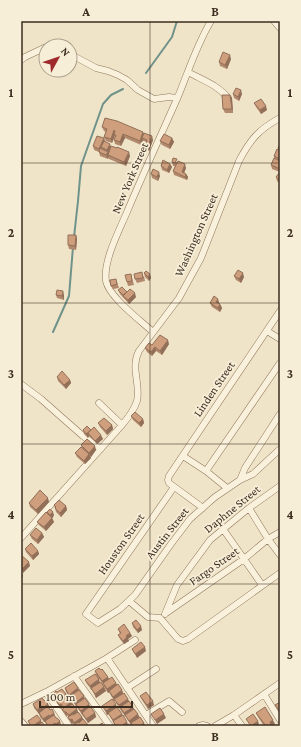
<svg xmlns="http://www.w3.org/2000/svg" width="301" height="747" font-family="'Crimson Pro',serif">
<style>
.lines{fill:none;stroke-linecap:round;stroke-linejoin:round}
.stream{stroke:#6f938a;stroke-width:2}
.minor-casing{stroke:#8d765c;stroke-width:7}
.minor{stroke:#faf1dc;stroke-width:6}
.wall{fill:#b2896c}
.shaded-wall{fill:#916f58}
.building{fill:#cf9f7d;stroke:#916f58}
.grid{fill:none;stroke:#3d2e20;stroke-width:1;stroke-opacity:0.55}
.labels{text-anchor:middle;stroke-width:3.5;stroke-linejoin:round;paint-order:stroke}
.street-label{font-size:12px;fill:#3d2e20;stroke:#f7eed8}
.neatline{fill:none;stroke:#3d2e20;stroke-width:1.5}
.grid-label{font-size:13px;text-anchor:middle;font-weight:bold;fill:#3d2e20}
</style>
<rect width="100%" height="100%" fill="#f0e4c8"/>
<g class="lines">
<!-- stream -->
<path class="stream" d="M146,73L172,37L177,21
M74,237L78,201L81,166L103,104L111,95L123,89
M53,332L69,296L73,247"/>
<!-- minor casing -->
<g class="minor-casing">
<path id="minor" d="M274,21L280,28
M70,54L96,68L108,71L118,75L127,80L138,90L154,99L169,97L177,98
M21,60L25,57L46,47
M188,72C202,80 218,85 228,98
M267,331L280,339
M153,332C141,321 109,297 106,281C103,261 119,231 127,212C143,174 160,137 177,99C188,73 196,46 211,21
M21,384L41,399L83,436L101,449
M99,403L122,425
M183,456L206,471L227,488
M206,471L280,363
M240,480L245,468L280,414
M174,487L86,614L98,623L120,609L135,595L171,544L190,519L215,497L240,480L253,474L280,449
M203,508L169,483L168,480L169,476L280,311
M249,508L268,539L280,555
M223,529L244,559L262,585
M21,538L122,425C128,418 134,410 137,401C141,384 130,368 139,351L179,298L201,258L239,161C250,140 259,129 280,118
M129,601L148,617L160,618L178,639L183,641L188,639L280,573
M166,613L244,559L268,539L280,532
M165,614L177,585L210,540L249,508L280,486
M107,658L153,726
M74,676L110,726
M127,688L156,669
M46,692L69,726
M264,694L280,720
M21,704L46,692L107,658L135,640
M146,715L169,701L182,712
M234,715L242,726
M21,721L25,726
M199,726L203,725L207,726
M215,726L234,715L280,683"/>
</g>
<!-- minor -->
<use href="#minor" class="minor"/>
</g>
<!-- wall -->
<path class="wall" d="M231,59L227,69L220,66L219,62Z
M233,94H242L239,101L234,98Z
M230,95L232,98L233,113H225L223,109Z
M254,103L267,110L261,114L256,107Z
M102,127L144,134L153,140L149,151L146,149L145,145L146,143L143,142V140L141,145L125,138L121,146L115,144L114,140L115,137V136L112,143L106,141L104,137L106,132L104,131Z
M104,138L105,141L111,147L130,156L126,166L109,159V157L108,159L100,156L99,152L94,150L93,146Z
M172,138L174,142L170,149L162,145L160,141Z
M280,144V172L272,169L271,165L274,158V156L278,150V148Z
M172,162H177L186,168L184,173L186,174L188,177L187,180L174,175L173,171L175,166H173Z
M170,164L172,167L169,173L162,170L161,166Z
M280,172V184L277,181L276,177Z
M151,174L160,176L158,181L152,178Z
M76,235L77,239L76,250L69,249L68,245Z
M144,273L151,278L149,281L145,277Z
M131,274L134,285L128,286L127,282Z
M144,276L145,281L137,283L135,279Z
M234,276L244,277L241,283L236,280Z
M117,282L119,288L113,289L111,286Z
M118,290L127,293L136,297L129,304L120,294Z
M56,295H64V300L57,298Z
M219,302V303L222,308L220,312L212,307L210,303Z
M169,344L162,355L156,351L152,356L147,352L145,348L152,345Z
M57,377L70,380L71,383L66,389L58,381Z
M131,416L143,419L144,423L141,427L133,420Z
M98,423L112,425L113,429L107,435L100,427Z
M83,430H91V431L103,439L97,444L89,436L88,438L84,434Z
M81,445L96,450L91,457L90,456L91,458L85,464L77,457L75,453L82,448Z
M49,502L38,514L30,507L29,503Z
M54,505L66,506L67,510L61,517L56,512Z
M47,512L54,515L52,518L54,522L46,531L39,525L37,522L48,514Z
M42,533L44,537L38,544L32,539L30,535Z
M25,549L38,551L39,554L33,560L26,552Z
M132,623L142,630L138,633L133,627Z
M118,629L130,633L132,636L128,639L129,641L124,644L120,639L118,635L120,634Z
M101,670L108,677L109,679L117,685L122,690L123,693L128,699L129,701L139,717L146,726H132L131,724V725L126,717L121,711L120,709L116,703L115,700L114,701L109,692L108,693L104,687L103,684L96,675L95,671Z
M85,680L100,682L106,691L96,698L92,690L87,684Z
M65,688H78L84,698L95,713L96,717L88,723L66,692Z
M57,692L66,694L67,696L77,709L78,712L88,726H73L74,725L73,723L72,724L70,721L67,715L66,716L62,710L63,709L62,708L61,709L59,706L57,702H58L57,700L56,701L53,698L52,695Z
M140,696L154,705L148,709L142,700Z
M33,704H48L50,708H49L50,710L54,713L55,717L62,726H47L45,722H44L40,717L39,714L34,708Z
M102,706L117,707L122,714L128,724L130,726H115L109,714L107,715L104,709Z
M256,713L275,724L271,726H264L258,717Z"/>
<!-- shaded-wall -->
<path class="shaded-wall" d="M230,55L231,59L227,69L225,65Z
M241,90L242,94L239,101L238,97Z
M230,95L232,98L233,113L232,109Z
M266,106L267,110L261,114L260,110Z
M114,130L115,134L112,143L111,139Z
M143,132L145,136L142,138L143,140L141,145L140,141Z
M123,134L125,138L121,146L120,142Z
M152,136L153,140L149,151L148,147Z
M104,138L105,142L101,147L102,150L101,152L99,149Z
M172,138L174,142L170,149L169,145Z
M110,144L111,147L108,155L109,157L108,159L106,155L108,152L107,150Z
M129,152L130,156L126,166L124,162Z
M170,164L172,167L169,173L167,170Z
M185,164L186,168L183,176L182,172Z
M159,172L160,176L158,181L157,177Z
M186,174L188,177L187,180L185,177Z
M76,235L77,239L76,250L75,246Z
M243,273L244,277L241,283L239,279Z
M150,274L151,278L149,281L148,277Z
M63,291L64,295V300L62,296Z
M135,293L136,297L129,304L128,300Z
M218,299L219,302L217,306L216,302Z
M220,304L222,308L220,312L218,308Z
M168,340L169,344L162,355L160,351Z
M155,347L156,351L152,356L151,352Z
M70,380L71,383L66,389L64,385Z
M143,419L144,423L141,427L139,423Z
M112,425L113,429L107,435L106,431Z
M91,430L92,433H88L89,436L88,438L86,434Z
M101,435L103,439L97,444L95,441Z
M95,446L96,450L91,457L89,453Z
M89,454L91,458L85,464L84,461Z
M48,498L49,502L38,514L36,510Z
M66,506L67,510L61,517L60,513Z
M53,512L54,515L52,519L50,515Z
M52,518L54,522L46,531L44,527Z
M42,533L44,537L38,544L37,540Z
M38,551L39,554L33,560L32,556Z
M29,562L30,566L23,573L22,569Z
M22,573L23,576L21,579V574Z
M141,626L142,630L138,633L137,630Z
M130,633L132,636L128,639L129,641L124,644L123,641L126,636Z
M145,647L146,651L137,658L135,654Z
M108,677L109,680L104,684L102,681Z
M99,679L100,683L91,690L90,686Z
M116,683L118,686L108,693L107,689Z
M104,687L106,691L96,698L95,694Z
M78,688L80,692L70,696L71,698L69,695Z
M122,690L123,694L114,701L113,697Z
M66,694L68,698L60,704L58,700Z
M55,696L57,700L56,701L54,697Z
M84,696L85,700L76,704V706L75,703Z
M128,699L129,703L120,709L119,705Z
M153,701L154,705L148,709L147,705Z
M71,702L73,706L68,710L66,706Z
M48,704L50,708L45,711L44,707Z
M61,704L62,708L61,709L59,705Z
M89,704L91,708L82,713V715L81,711Z
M116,704L117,708L107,715L106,711Z
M43,706L44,710L39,714L37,710Z
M133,707L135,711L125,715V717L124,713Z
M77,709L78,713L70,719L69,715Z
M65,712H66L67,715L66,716Z
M54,713L55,716L51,719L50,716Z
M95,713L96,717L88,723L86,719Z
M122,714L123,718L113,721L114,724L113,720Z
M138,714L140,718L131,725L129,721Z
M164,714L166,718L157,724L155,720Z
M49,715L50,718L44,722L43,719Z
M82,717L84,721L75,726L74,723Z
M72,719L73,723L72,724L70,720Z
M41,720L42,724L40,726H33Z
M273,720L275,724L271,726H269L270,722Z
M60,721L61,725L59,726H56V724Z
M258,721L259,724L257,726H251Z
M127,722L128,726H121Z
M55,723L56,726H50Z
M144,723L145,726H139Z"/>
<!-- building -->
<path class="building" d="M223,52L230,55L225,65L219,62Z
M236,88L241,90L238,97L233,94Z
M222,95H230L232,109H223Z
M261,99L266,106L260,110L254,103Z
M105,118L117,121L143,132L140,141L123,134L120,142L114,140L116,135H114L115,131L114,130L111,139L104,137L107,129L102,127Z
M144,133L152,136L148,147L145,145L147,140L142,138Z
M164,134L172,138L169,145L160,141Z
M97,136L104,138L99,149L93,146Z
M104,141L110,144L107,150L101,147Z
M280,144V150L278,148Z
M111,146L117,148V147L129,152L124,162L108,155Z
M100,148L108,152L106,155L99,152Z
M277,149L280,151V159L274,156Z
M173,158L177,159L175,163L172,162Z
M274,158L280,161V169L271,165Z
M163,160L170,164L167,170L161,166Z
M178,161L185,164L182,172L186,174L185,177L173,171Z
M153,169L159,172L157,177L151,174Z
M280,172V181L276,177Z
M68,235H76L75,246L68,245Z
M238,270L243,273L239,279L234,276Z
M146,271L150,274L148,277L144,273Z
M142,272L143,278L135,279L134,274Z
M131,274L132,281L127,282L125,275Z
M116,279L117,284L111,286L110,280Z
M122,287L127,292L123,295L118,290Z
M130,289L135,293L128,300L123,296Z
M57,290L63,291L62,296L56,295Z
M214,296L218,299L216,302L220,304L218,308L210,303Z
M160,335L168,340L160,351L155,347L151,352L145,348L149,343L152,345Z
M62,371L70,380L64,385L57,377Z
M135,412L143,419L139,423L131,416Z
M104,418L112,425L106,431L98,423Z
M87,426L91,430L86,434L83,430Z
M94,427L101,435L95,441L88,433Z
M87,439L95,446L89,453L81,445Z
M81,447L89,454L84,461L75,453Z
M40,490L48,498L36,510L29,503Z
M59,500L66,506L60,513L55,508L56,507L54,505Z
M50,509L53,512L50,515L47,512Z
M46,512L52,518L44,527L37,522Z
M36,528L42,533L37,540L30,535Z
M31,543L38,551L32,556L25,549Z
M21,555L29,562L22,569L21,568Z
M136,620L141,626L137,630L132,623Z
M124,624L130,633L126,636L127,637L123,641L118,635L121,633L118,629Z
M141,642L145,647L135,654L132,649Z
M99,668L101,670L102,669L108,677L102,681L95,671Z
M95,674L99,679L90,686L85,680Z
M112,677L116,683L107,689L103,683Z
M74,682L78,688L69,695L65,688Z
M101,682L104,687L95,694L91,688Z
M118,684L122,690L113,697L109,691Z
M62,689L66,694L58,700L55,696L54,697L52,695L56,691L57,692Z
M79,690L84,696L75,703L70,696Z
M146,692L153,701L147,705L140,696Z
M124,693L128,699L119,705L114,699Z
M67,696L71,702L66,706L68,707L72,704L77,709L69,715L66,712H65L62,710L64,708L61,704L59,705L57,702L62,699V700Z
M42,698L48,704L44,707L43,706L37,710L33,704Z
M85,698L89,704L81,711L76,704Z
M112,699L116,704L106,711L102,706Z
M129,701L133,707L124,713L120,707Z
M280,702V712L275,705Z
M48,706L50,710L52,709L54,713L50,716L49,715L43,719L39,713Z
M90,706L95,713L86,719L82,713Z
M117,707L122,714L113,720L108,713Z
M265,707L273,720L270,722L271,725L269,726H266L256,713Z
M160,708L164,714L155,720L151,714Z
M134,709L138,714L129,721L125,715Z
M78,712L82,717L74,723L72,719L70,720L68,717L73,714V715Z
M253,714L258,721L251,726L246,719Z
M37,715L41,720L33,726H31L28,721Z
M54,715L56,718H57L60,721L56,724L55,723L50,726H48L45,721Z
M123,715L127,722L121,726H116L113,721Z
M140,717L144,723L139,726H133L131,723Z
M83,719L88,725L86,726H74L73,725L78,722L79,723Z
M42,722L45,726H37Z
M59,723L62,726H56Z
M102,723L104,726H98Z
M129,724L130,726H125Z"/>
<!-- grid -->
<path class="grid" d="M150,21V726M21,163H280M21,303H280M21,444H280M21,584H280"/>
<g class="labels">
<!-- street labels -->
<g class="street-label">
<text transform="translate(130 178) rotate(-67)" y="4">New York Street</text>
<text transform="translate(196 235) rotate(-66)" y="4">Washington Street</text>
<text transform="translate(214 389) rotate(-56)" y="4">Linden Street</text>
<text transform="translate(232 509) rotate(-39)" y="4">Daphne Street</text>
<text transform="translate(167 533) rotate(-52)" y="4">Austin Street</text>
<text transform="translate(121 544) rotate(-55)" y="4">Houston Street</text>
<text transform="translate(214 566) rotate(-35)" y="4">Fargo Street</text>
</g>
</g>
<!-- border -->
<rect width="301" height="747" fill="none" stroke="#f7eed8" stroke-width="44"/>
<!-- north arrow -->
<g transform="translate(58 58) rotate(50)"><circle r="19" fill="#f7eed8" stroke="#ada18e"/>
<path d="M0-3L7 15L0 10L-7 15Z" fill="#9e2a2b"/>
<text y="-6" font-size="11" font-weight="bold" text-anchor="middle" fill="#3d2e20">N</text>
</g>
<!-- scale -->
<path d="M40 701v6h92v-6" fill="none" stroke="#3d2e20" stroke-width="2"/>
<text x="46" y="701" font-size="12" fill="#3d2e20" stroke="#f7eed8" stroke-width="3" paint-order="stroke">100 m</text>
<rect x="22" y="22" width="257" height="703" class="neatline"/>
<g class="grid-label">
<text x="86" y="16">A</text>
<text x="215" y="16">B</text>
<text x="11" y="97">1</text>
<text x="290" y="97">1</text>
<text x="11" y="237">2</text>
<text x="290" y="237">2</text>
<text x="11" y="378">3</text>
<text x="290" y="378">3</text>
<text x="11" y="519">4</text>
<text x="290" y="519">4</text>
<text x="11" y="659">5</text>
<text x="290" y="659">5</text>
<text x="86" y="741">A</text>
<text x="215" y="741">B</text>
</g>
</svg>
